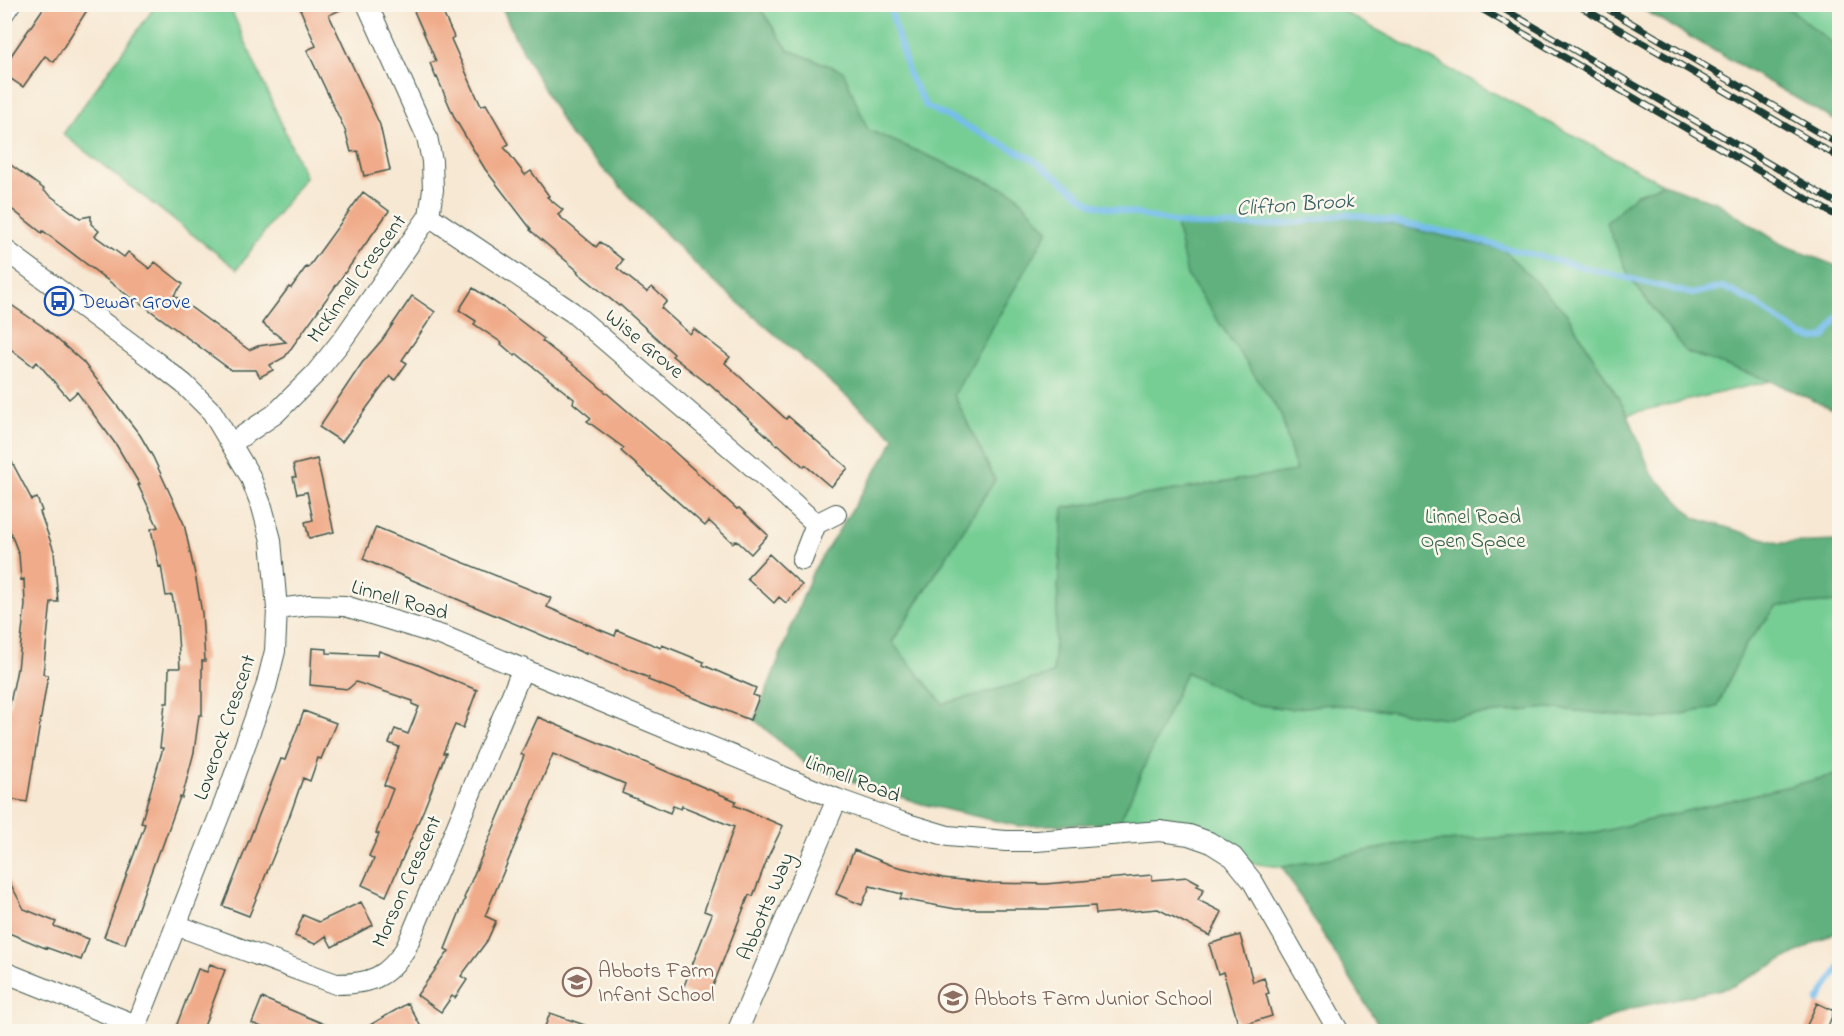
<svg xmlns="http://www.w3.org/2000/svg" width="1844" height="1036" font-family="'Indie Flower',sans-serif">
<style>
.green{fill:#76ce94;stroke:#4a8664;stroke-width:1.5}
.forest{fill:#60b17e;stroke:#407759;stroke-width:1.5}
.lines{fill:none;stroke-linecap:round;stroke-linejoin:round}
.stream{stroke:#75bded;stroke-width:6}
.building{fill:#f0ac8a}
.street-casing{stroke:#3f574c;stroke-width:22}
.street{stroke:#fff;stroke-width:20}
.rail-casing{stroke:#1f3d34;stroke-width:7}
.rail{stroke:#fbf7ec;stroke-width:4.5;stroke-dasharray:14;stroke-linecap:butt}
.labels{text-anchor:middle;stroke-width:5;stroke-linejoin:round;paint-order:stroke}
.street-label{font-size:21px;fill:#1f3d34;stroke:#fbf7ec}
.transit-label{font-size:21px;fill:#164399;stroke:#fbf7ec;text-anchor:start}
.park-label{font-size:21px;fill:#35614c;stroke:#fbf7ec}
.education-label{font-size:21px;fill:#785e54;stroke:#fbf7ec;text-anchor:start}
.water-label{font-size:22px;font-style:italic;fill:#345d62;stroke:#fbf7ec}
</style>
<rect width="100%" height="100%" fill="#fbf7ec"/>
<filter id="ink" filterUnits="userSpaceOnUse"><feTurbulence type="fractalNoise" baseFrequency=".0167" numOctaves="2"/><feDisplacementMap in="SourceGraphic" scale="12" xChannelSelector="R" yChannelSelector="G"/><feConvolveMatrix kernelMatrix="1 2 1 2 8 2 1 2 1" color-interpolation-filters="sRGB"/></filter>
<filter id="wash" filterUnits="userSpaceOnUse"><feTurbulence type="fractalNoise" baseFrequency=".008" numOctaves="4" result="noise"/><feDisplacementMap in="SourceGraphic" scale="24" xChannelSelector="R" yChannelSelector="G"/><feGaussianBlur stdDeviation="1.35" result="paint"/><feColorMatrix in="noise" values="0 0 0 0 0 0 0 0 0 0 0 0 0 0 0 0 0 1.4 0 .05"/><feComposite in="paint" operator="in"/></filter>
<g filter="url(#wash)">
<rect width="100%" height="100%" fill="#f7e8d3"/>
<!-- green -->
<path class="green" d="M156,5H229L305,177L237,269L63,134Z
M758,5H1331L1663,184L1635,195L1686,352L1771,381L1628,414L1567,314L1346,214L1258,226L1176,223L1187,275L1281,414L1296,471L1063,508L1053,674L943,704L892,643L995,480L954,395L1048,230L1014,193L868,130L843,71L788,50Z
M1785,5H1839V49Z
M1839,602V774L1600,832L1409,843L1282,867L1250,863L1221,837L1182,823H1119L1186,672L1251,704L1290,709L1329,704L1447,718L1548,708L1657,719L1717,707L1744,647L1777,606Z"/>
<!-- forest -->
<path class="forest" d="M501,5H758L788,50L843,71L868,130L1014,193L1048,230L954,395L995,480L892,642L943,704L1053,674L1063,508L1296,471L1281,414L1187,275L1176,223L1258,226L1346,214L1504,250L1567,314L1628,414L1651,473L1695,518L1779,543L1839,541V602L1777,606L1744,647L1717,707L1657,719L1548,708L1447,718L1329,704L1290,709L1251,704L1186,672L1119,823L1018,826L922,804L809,767L755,720L813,571L888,452L894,437L705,274L569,134L515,37Z
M1635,5H1785L1839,49V123Z
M1663,184L1718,203L1781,244L1839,267V412L1771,381L1686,352L1630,278L1606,223L1635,195Z
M1839,774V930L1731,987L1628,1009L1580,1031H1382L1282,867L1409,843L1600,832Z"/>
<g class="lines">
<!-- stream -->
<path class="stream" d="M889,4L909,75L926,106L1033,159L1092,204L1176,223L1196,225L1258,226L1301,222L1346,214L1387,220L1459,235L1502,247L1692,294L1723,287L1753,302L1802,336L1815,339L1825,337L1840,313
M1818,1001L1840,966"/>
</g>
<g id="blocks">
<!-- building -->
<path class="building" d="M46,4H91L54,62L45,56L23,87L4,74V66Z
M298,4H353L329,15L380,125L390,170L364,176L358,151L351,152L345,130L307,50L316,46Z
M429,4H439L454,37L451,39L481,106L486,104L509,144L504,147L525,175L531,171L549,196L547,197L563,210L558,215L596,247L600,242L623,260L617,268L647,292L652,287L667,301L661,308L690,334L694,329L730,357L725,363L786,419L788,416L848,468L831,487L805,465L804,467L778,444L777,445L709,383L708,384L672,356L674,354L620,305L619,306L577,272L578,271L530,230L531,229L485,169L455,119L437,77L436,78L430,63L436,61L414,11Z
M4,160L44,189L43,190L80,218L91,216V224L99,231L95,236L124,257L128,252L150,269L155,262L183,284L174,295L249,350L258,346L286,342L262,323L289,287L291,288L306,267L308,268L363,192L389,211L285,357L270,365L273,370L260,377L256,370H231L132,297L131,298L43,231L42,233L4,203Z
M473,288L505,309L544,339L542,341L588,377L667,445L737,509L739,508L768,535L751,554L736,540L733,543L709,521L705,526L621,451L624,448L587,421L591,418L573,403L574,399L517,354L515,356L501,344L502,343L474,324L476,321L459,310Z
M412,296L435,312L402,360L407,363L395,380L390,376L342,442L319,427L362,363L382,340Z
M4,300L42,326L83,362L140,435L153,457L184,524L196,579L202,613L205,661H202V715H199L194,752L182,798L180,797L161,850H159L125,944L104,937L145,824L141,823L163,748H160L165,703H168L169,668H180L177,622L172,595L166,596L161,566L159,567L151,529L158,527L138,485H140L117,446L77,392L69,399L37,362L33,366L4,344Z
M4,447L32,500L37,498L42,511L40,512L54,551L58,602H51L43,674L48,675L27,802L4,798V733L17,669H18L25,605L24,579L21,580L19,555L4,515Z
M317,459L334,532L309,538L305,522L313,520L307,492L297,494L293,477H296L293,465Z
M376,527L551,598L547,607L598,629L615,636L617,630L661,648L662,645L704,662L703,665L756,688L753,695L759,697L750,720L661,685L648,680L649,678L586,652V654L363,559Z
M769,554L802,585L786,603L779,597L774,603L747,578Z
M312,648L327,649V653L378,655L379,651L418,665L445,677L477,690L463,728L455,725L443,753H446L424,809L386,896L362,885L374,859L369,856L379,834L376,833L393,789L384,785L399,747L389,743L395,729L408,734L419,707L412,704L413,701L356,682L348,689L310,685Z
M304,711L336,723L321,759L318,758L310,781L303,778L289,818L249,916L223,906L281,759L285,760Z
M538,717L736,801L734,805L783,826L768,857L753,896L749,895L707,1001L682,991L712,914L704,911L734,827L682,806L681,809L673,806L670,813L622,793L625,784L553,754L485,916L496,921L487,941L461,976L467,980L455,998L452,996L441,1012L417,995L449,951L445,949L465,899L464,898L524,756L521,754Z
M854,850L891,865L943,878L989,883L1045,884L1152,875V880L1188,877L1199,883L1197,886L1204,889L1198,900L1222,912L1210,936L1158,909L1096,914L1095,906L1047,909H956L900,899L902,894L870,886L862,905L836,894Z
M4,872L24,909L56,922L54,926L89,939L81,960L45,947V948L4,931Z
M361,902L373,925L332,947L326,936L315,944L295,936L303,915L319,922Z
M1240,935L1253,982L1264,978L1269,993L1266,994L1272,1016L1239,1026L1223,972L1218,974L1209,944Z
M210,964L225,970L202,1032H174L198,969L207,972Z
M262,998L341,1031V1032H273L252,1023Z
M408,1003L421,1027L412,1032H358Z
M1817,1003L1834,1011L1826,1032H1804Z
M550,1013L596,1029L595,1032H543Z"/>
</g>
</g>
<g filter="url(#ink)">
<use href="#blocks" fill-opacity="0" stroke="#3f574c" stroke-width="1.5"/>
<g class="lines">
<!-- street casing -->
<g class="street-casing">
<path id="street" d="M4,13L10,4
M429,216L572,312L767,479L816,524
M4,249L156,362L184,384L212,412L250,476L262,507L271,540L277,609L275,651L266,687L225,801L134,1032
M232,443L275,414L315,374L343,339L429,216L433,190L432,161L427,137L367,4
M802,560L816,524L836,514
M277,609L310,605L345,606L443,636L837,799L901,822L948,836L1006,841H1036L1160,831L1189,835L1209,842L1233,857L1253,882L1339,1032
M176,925L336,984C371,984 388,977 406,948L523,668
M4,972L136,1025
M737,1032L837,799"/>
</g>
<!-- street -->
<use href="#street" class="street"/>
<!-- rail casing -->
<g class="rail-casing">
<path id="rail" d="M1473,4L1840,218
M1495,4L1840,205
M1576,4L1840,158
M1599,4L1840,145"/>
</g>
<!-- rail -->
<use href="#rail" class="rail"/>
</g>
</g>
<!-- icons -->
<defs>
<g id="bus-ring" transform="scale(1.5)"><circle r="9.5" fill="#fbf7ec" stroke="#1a4fb4" stroke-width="1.5"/><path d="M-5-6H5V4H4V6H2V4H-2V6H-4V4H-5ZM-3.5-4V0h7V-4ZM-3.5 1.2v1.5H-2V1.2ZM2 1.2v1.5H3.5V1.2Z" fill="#1a4fb4"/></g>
<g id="school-ring" transform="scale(1.5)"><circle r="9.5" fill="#fbf7ec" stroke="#8d6e63" stroke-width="1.5"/><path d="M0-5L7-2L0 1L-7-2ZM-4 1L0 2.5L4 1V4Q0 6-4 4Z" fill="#8d6e63"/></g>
</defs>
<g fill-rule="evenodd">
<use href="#bus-ring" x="59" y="301"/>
<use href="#school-ring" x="577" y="982"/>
<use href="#school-ring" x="953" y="998"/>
</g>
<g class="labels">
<!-- street labels -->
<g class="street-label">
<text transform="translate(356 278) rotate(-54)" y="7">McKinnell Crescent</text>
<text transform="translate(645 343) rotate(40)" y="7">Wise Grove</text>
<text transform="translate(400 599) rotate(16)" y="7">Linnell Road</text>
<text transform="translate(224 727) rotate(-71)" y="7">Loverock Crescent</text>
<text transform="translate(853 778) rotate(21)" y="7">Linnell Road</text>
<text transform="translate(406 881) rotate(-66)" y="7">Morson Crescent</text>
<text transform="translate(765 906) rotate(-67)" y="7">Abbotts Way</text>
</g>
<!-- transit labels -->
<g class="transit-label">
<text x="80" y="308">Dewar Grove</text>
</g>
<!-- park labels -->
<g class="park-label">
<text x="1473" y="523">Linnel Road<tspan x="1473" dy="24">Open Space</tspan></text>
</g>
<!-- education labels -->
<g class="education-label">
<text x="598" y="977">Abbots Farm<tspan x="598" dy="24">Infant School</tspan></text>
<text x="974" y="1005">Abbots Farm Junior School</text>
</g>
<!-- water labels -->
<g class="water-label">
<text transform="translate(1295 203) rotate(-4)" y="8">Clifton Brook</text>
</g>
</g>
<!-- margin -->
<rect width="1844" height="1036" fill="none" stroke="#fbf7ec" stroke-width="24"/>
</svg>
